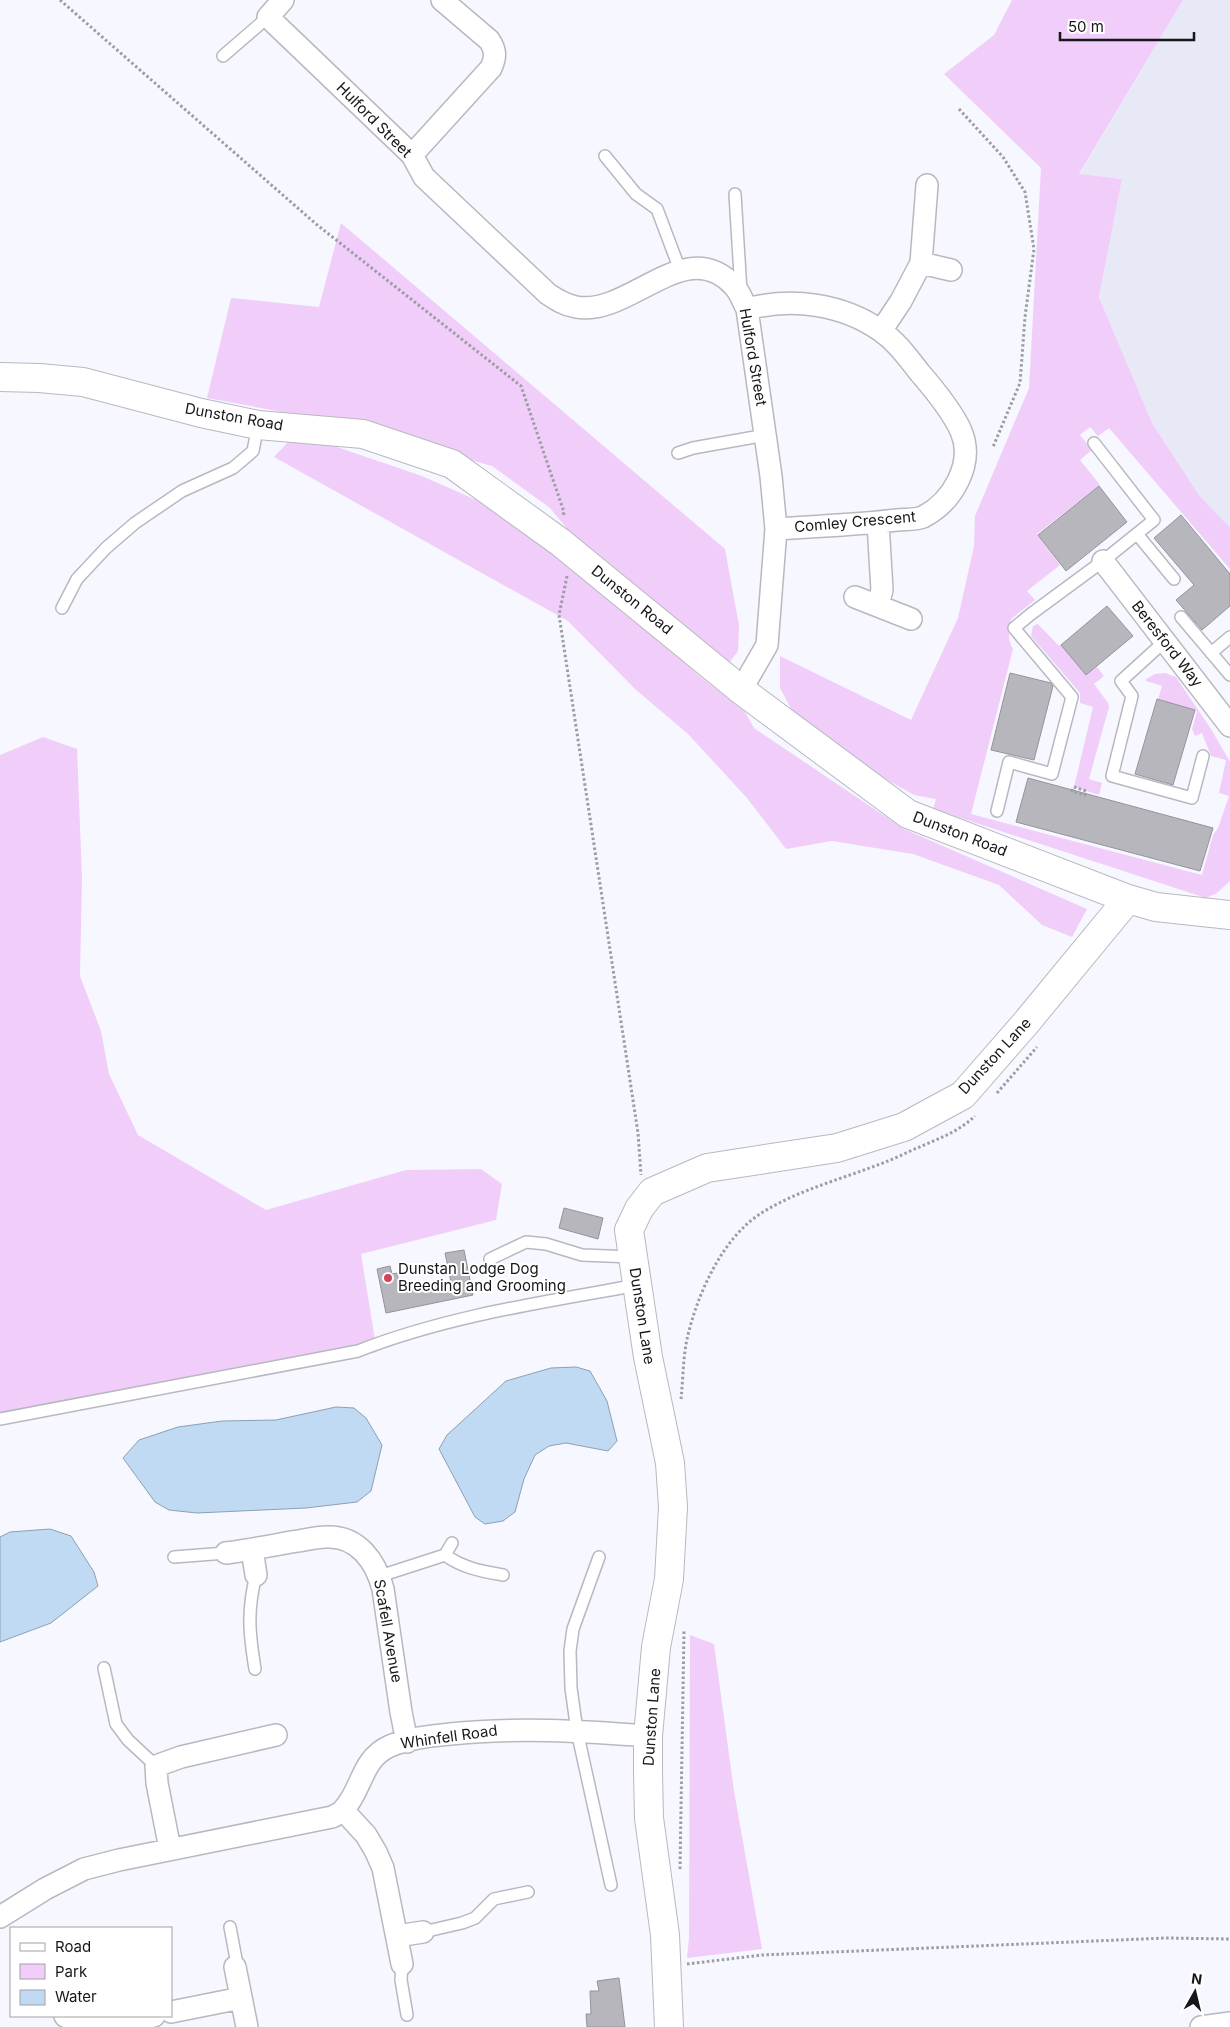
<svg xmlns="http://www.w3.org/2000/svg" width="1230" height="2027" font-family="Inter,sans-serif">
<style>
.built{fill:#e8e9f7}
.green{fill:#f1cefa}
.water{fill:#c0daf3;stroke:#8da0b2}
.building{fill:#b8b6bd;stroke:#95939a}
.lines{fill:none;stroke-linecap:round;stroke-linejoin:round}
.lane-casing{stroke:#b8b8c0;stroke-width:14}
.street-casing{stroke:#b8b8c0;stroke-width:24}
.secondary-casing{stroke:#b8b8c0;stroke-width:30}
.path{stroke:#9c9ca2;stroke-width:3;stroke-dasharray:2.5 2.5;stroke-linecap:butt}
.lane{stroke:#fff;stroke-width:11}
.street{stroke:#fff;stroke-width:21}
.secondary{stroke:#fff;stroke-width:28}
.poi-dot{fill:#d4435d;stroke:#fff;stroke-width:2}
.labels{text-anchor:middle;stroke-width:4;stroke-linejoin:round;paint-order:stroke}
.street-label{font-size:15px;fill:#17171a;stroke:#fff}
.poi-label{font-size:15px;fill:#17171a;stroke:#fff;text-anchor:start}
</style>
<rect width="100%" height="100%" fill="#f6f7ff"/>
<!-- built -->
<path class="built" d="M1183,0H1230V530L1199,495L1152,423L1099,297L1122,179L1079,175Z"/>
<!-- green -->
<path class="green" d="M1012,0H1183L1079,174L1122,179L1099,297L1152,423L1199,495L1230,528V569L1109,428L1098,436L1090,427L1080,435L1092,450L1080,460L1100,485L1037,534L1060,565L1027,591L1035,600L1011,619C1009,630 1007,639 1013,649L971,814L1202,875L1213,835L1218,828L1229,796L1219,793L1226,760L1211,756L1202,733L1195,736L1192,729L1197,711L1158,699L1162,686L1146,681V679L1155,674L1165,673L1176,677L1211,729L1230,762V881L1217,893L1206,898L933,809L936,799L914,795L857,763L795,716L780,688V656L911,720L958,618L974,546L975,516L1029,388L1041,168L944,74L994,35Z
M341,223L725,549L739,625L738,651L730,662L710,656L596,564L550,508L492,466L431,449L374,429L207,398L231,298L319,307Z
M288,442L331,445L422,476L492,507L572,559L697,674L745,712L754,728L904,829L1087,909L1072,937L1042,925L999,885L913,854L832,841L786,849L747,798L688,734L635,689L568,621L274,457Z
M1038,624L1058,645H1061L1086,675L1097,667L1104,676L1094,684L1108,703L1109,707L1089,779L1102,783L1099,795L1074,787L1093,707L1080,703V693L1031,636L1033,626Z
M43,737L77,749L82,878L80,976L101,1031L109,1074L138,1135L266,1210L406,1170L481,1169L502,1184L496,1220L361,1254L377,1352L332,1362L0,1414V755Z
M690,1635L714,1644L734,1791L762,1949L687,1958L689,1938Z"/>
<!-- water -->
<path class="water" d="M576,1367L590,1371L607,1401L617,1441L608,1451L566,1443L549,1446L535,1455L524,1479L515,1512L503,1521L485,1524L475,1517L439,1449L447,1435L506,1381L551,1368Z
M336,1407L354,1408L366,1418L382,1445L371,1491L357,1502L306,1508L197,1513L169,1510L155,1502L123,1458L139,1440L178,1427L222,1421L276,1420Z
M50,1529L71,1536L94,1572L98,1586L51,1623L0,1642V1537L10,1532Z"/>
<!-- building -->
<path class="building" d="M1099,486L1127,522L1066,571L1038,535Z
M1181,515L1230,574V606L1202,630L1176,600L1194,585L1154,538Z
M1107,606L1133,636L1086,675L1061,645Z
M1010,673L1051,683L1053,686L1034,760L991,750Z
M1157,699L1195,710L1173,785L1135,774Z
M1028,778L1213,828L1200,871L1016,822Z
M564,1208L603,1218L598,1239L559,1228Z
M464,1250L473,1295L386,1313L377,1269L390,1266L392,1274L397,1273L401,1292L451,1282L445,1253Z
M619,1978L625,2027H587L586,2014H591L590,1991H599L597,1981Z"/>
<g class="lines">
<!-- lane casing -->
<g class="lane-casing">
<path id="lane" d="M223,56L268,17
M605,156L636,194L657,209L680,270
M735,194L741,292
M678,453L693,448L766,435
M1137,534L1174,579
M62,608L77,579L106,548L135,523L182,491L233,468L253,451L258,425
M1181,617L1230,675
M1165,641L1121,681L1132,696L1112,776L1192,798L1203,756
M1211,653L1230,637
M997,811L1009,762L1052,774L1072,697L1014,628L1031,614L1103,561L1154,520L1094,443
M490,1259L526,1242L546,1244L582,1255L633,1257
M0,1419L358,1351C447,1316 544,1302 638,1285
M445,1555C463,1568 481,1571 503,1575
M174,1557L226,1553
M599,1557L573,1629L570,1651L571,1688L577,1731L611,1885
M380,1576L445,1555L452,1543
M104,1668L116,1724L128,1740L156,1766
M255,1669C249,1632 247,1611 256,1575
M230,1927L236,1959L235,1967
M423,1932L462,1923L475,1918L494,1899L528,1892
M402,1964L401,1980L407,2015"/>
</g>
<!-- street casing -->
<g class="street-casing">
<path id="street" d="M283,0L268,17L412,155L424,177L548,294C557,300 565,305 576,307C630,317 685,233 734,286C740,292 743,302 747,309L771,476L776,529L767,645L741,690
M412,155L491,68C496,57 496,50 489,40L442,0
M921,263L951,270
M747,309C792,297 843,304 881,331C897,342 908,358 920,373C933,388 953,413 961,431C975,464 952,502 923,517C916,520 905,519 897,520C857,525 816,526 776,529
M881,331L901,301L921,263L927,185
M1103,561L1230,726
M855,597L911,619
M878,605L882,590L878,523
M252,1549L256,1575
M226,1553C248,1550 270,1546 291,1542C302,1541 314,1537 326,1537C358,1535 376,1562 383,1589L401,1712L407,1742
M343,1810L366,1835L376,1852L383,1868L402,1964
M170,1849L157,1783L156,1766L181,1757L276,1735
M0,1917L45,1889L84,1869L119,1860L332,1817C336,1815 341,1813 344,1809C363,1788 361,1759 390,1746C408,1738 431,1736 450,1734C517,1727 582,1731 648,1736
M397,1936L423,1932
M235,1967L247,2027
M171,2012L241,1998
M65,2016C87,2027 130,2021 154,2016
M1201,2027L1230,2023"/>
</g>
<!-- secondary casing -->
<g class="secondary-casing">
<path id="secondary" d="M0,377L39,378L83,382L201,413L258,425L363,434L452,464L560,542L741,690L908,814L1128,899L1156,907L1230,915
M669,2027L665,1935L649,1818L648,1771V1736L656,1647L669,1579L673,1507L670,1463L648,1357L629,1230L639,1209L652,1192L707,1168L837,1148L904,1127L963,1095L1025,1024L1128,899"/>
</g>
<!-- path -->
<path class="path" d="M60,0L316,224L521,386L564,512L563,516
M959,109L1003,157L1025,192L1034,249L1025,317L1020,383L993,447
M567,576L559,615L638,1133L641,1175
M1074,787L1086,791L1085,795L1072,791Z
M997,1093L1037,1047
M681,1399C683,1380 683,1358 687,1339C697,1295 722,1237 763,1212C807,1185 860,1175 906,1153C931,1141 955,1135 975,1116
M680,1869L684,1630
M687,1964L762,1955L1166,1938L1230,1939"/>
<!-- lane -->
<use href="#lane" class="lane"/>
<!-- street -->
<use href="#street" class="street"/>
<!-- secondary -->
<use href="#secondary" class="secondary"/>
</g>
<!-- markers -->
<circle class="poi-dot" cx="388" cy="1278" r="5"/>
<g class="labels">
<!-- street labels -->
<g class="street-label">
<text transform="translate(374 120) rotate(45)" y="5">Hulford Street</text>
<text transform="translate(753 357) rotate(80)" y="5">Hulford Street</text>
<text transform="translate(234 417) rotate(10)" y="5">Dunston Road</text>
<text transform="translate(855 522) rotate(-5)" y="5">Comley Crescent</text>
<text transform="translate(632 600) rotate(39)" y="5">Dunston Road</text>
<text transform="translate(1167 644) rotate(52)" y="5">Beresford Way</text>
<text transform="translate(960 834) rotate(21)" y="5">Dunston Road</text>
<text transform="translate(995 1056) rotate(-47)" y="5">Dunston Lane</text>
<text transform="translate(642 1316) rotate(81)" y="5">Dunston Lane</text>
<text transform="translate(388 1631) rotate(80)" y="5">Scafell Avenue</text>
<text transform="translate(652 1717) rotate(-86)" y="5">Dunston Lane</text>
<text transform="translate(449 1737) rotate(-8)" y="5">Whinfell Road</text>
</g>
<!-- poi labels -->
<g class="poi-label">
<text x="398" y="1274">Dunstan Lodge Dog<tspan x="398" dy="17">Breeding and Grooming</tspan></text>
</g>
</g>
<!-- legend -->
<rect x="10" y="1927" width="162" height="90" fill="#ffffff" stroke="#a2a2a3"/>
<rect x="20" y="1943" width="25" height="8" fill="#ffffff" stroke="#a2a2a3"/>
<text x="55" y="1952" font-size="15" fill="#17171a">Road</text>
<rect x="20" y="1964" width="25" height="15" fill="#f1cefa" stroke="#a2a2a3"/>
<text x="55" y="1977" font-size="15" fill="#17171a">Park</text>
<rect x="20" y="1990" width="25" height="15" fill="#c0daf3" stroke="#a2a2a3"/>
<text x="55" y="2002" font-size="15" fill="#17171a">Water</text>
<!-- north arrow -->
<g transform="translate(1195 1992) rotate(8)" stroke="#ffffff" stroke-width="4" paint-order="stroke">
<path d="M0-4L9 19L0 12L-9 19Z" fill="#17171a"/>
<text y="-8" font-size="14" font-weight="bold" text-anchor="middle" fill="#17171a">N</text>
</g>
<!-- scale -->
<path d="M1060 32v8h134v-8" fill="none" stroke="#17171a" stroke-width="2.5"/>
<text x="1068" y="32" font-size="15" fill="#17171a" stroke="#ffffff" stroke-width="4" paint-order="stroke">50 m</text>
</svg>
